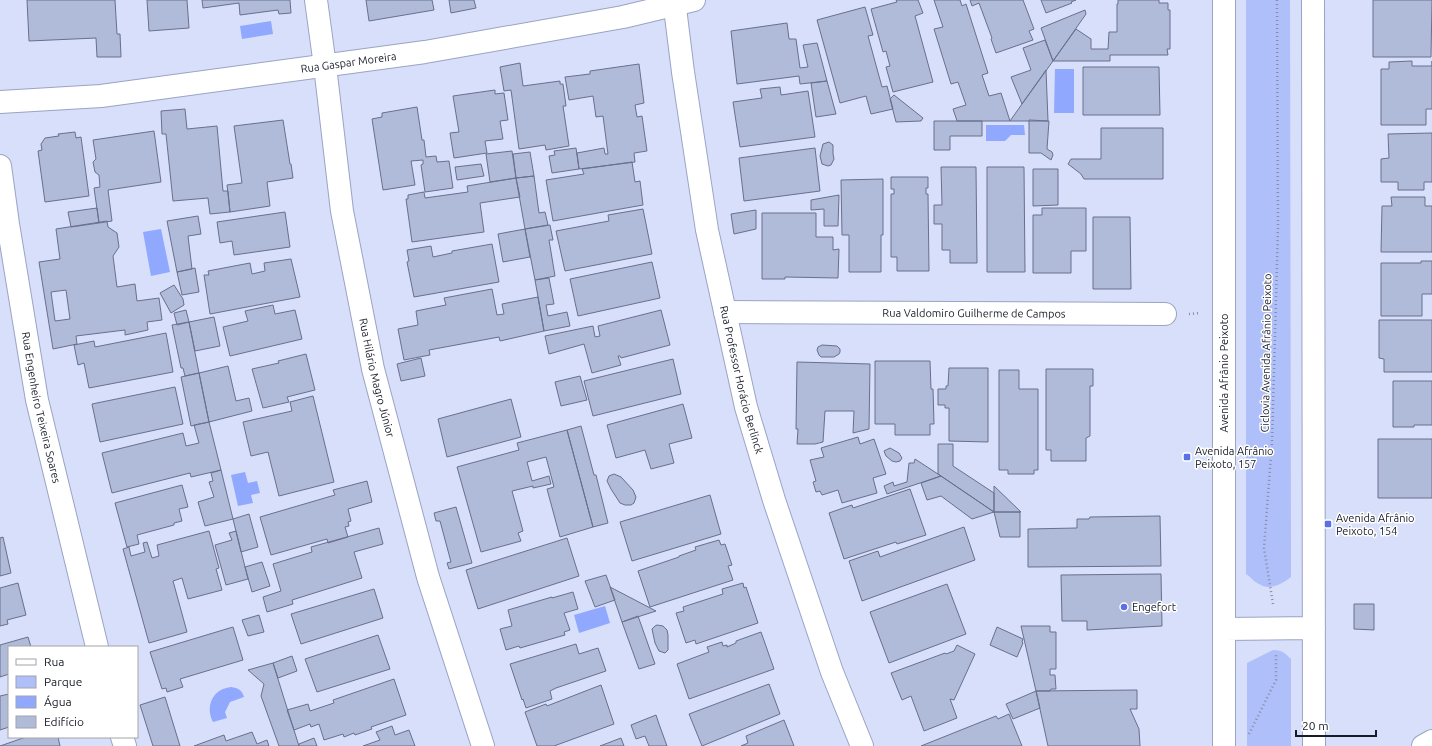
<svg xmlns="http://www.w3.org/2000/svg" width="1432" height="746" font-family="Ubuntu,sans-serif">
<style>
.green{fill:#aebffa}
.water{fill:#90a8fe}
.building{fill:#b0bad9;stroke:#68708d;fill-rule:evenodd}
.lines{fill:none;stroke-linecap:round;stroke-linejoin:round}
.street-casing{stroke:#9aa4c3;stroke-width:24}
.secondary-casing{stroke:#9aa4c3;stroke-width:24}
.path{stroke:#878da2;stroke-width:2.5;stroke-dasharray:1 3;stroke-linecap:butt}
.street{stroke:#fff;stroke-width:22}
.secondary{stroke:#fff;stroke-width:22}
.poi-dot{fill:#5970e6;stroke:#fff;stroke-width:1.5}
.labels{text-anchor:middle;stroke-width:3;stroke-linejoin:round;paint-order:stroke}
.street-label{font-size:11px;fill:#181c27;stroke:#fff}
.poi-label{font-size:11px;fill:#181c27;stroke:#fff;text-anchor:start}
</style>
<rect width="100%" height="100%" fill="#d7dffa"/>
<!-- green -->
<path class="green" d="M1246,0H1290L1291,577C1282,584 1270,591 1259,584C1254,582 1251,577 1246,574Z
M1273,650C1282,650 1285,653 1291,659V746H1247V663Z"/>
<!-- water -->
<path class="water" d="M271,21L273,34L242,39L240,26Z
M1055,69H1074V113H1054Z
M986,125H1024L1025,135H1011L1005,141H986Z
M161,229L170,272L151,276L143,232Z
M245,472L248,483L257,481L260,493L251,495L253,503L238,506L231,475Z
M605,606L610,623L579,633L574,615Z
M231,687C238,688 242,690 244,697L230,702L225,712L227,718L213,722C205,707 212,689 231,687Z"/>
<!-- building -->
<path class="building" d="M27,0H115L117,34H120L121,57H97L96,38L29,41Z
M147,0H187L189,28L149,31Z
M202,0H290L291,13L279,14L278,10L240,15L239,3L203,8Z
M366,0H432L434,10L369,21Z
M449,0H474L476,8L451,13Z
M896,0H918L923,13L915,16L933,82L893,92L886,67L890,66L886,51L883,52L871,9L897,2Z
M934,0H960L962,6L966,4L988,73L982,75L989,96L1001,93L1010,121H957L953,109L966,105L958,82L951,84L934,29L943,27Z
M970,0H1023L1034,29L1029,31L1033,40L996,53L991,39L992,38L979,3L972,6Z
M1041,0H1076L1071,2L1072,3L1046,13Z
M1118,0H1159V3H1168V10H1170V49H1167L1168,55H1110V61H1053L1076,29L1091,39V49H1108L1109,32H1117V4H1118Z
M1373,0H1432L1431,57H1373Z
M865,7L873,35L868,36L882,87L887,86L893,109L871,114L866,96L840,103L817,20Z
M1085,10L1086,14L1053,61L1041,28Z
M787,23L789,39H796L800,68L808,67L803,45L817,43L827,81L800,84L799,76L737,84L731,31Z
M1045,40L1053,61L1022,104L1011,77L1031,70L1023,48Z
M1412,61V66H1432V61V109H1426V125H1381V69H1389V62Z
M520,63L523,86L560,81V84H563L566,106H563L569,146L546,150L545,145L519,149L511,90L504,91L500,67Z
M639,64L644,103L635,105L637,117L642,116L647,151L634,153L635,162L579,169L577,153L604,148L605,154H608L603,116L596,117L593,96L569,100L565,77L590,74V71Z
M1083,67H1159L1160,115H1083Z
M1046,70L1048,121H1010Z
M827,81L836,114L816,117L811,83Z
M780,87L781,95L808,91L815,137L740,147L733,102L762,98L760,89Z
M495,90V94L504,93L508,120L500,121L503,139L485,141L487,153L454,158L450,133L459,132L453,96Z
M894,95L923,118L921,121L896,122L890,99Z
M417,107L422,140H424L426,157L436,156L437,162L449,161L453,188L425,192L421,165L423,164V160L411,161L415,185L383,190L372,119L382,117V113Z
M185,109L187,129L217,126L223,191H228L230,212L210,214L208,198L173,201L166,134H162L161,111Z
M283,120L290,164H291L293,178L267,182L270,206L230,212L227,185L242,183L234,126Z
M1029,120L1049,121L1047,149L1052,152L1053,155L1051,160L1041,153H1029Z
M934,121H982V136H950V150H934Z
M1101,128H1163V179H1084L1081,174L1068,164L1071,159H1101Z
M154,131L161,182L108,190L112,221L99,223L94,188L100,187L99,175L95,172L93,162L96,159L93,140Z
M75,132L76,138L81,137L89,196L45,202L38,151L42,150L41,144L45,138L59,136L58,134Z
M1432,133V182H1424V190H1398V182H1381V159L1389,158L1388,134Z
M829,142L833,145V154L834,159L831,165L828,166L822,164L820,156L823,144Z
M576,148L579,169L552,173L549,156L555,155L554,151Z
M815,148L820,191L744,201L739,158Z
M512,151L516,178L490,182L486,154Z
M530,152L534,176L516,178L513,154Z
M632,162L635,182L640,181L643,205L553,221L546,180L584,174L582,169Z
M481,164L484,176L457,180L455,167Z
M941,167H976L977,263H950V250H942V224H934V205H942Z
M987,167H1024L1025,272H987Z
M1033,169H1058V205L1033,206Z
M534,176L539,213L545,212L548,225L525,229L516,178Z
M891,177H928V188H926V194H928L929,271H897V257H891V194H894V189H891Z
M516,178L520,197L480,203L484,232L412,242L406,199H408V195L424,192L425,198L468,192L467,186Z
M883,179V235H881V272H849V235H842L841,180Z
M839,195L838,226H824V209L811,210V200Z
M1391,197H1425V206H1432V252H1381L1382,206H1392Z
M97,208L99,223L71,227L68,212Z
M1042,208H1086V251H1071V273H1033V215H1042Z
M643,209L652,254L565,271L556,231L609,221L608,215Z
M756,210V229L734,234L731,214Z
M285,212L290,247L234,255L232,241L220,243L217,222Z
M762,213H816V237H833V250L839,249L838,278L785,277V279H762Z
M198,216L201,234L188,236L192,269L177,272L167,221Z
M1093,217H1130L1131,289H1093Z
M107,221L108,227L117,233L119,247L113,256L117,287L135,284L137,301L159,298L162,320L147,322L148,330L125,335V330L76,336L77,344L53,349L39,262L60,259L56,229ZM66,290L70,319L55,321L51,292Z
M550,225L553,240H549L555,276L535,280L525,229Z
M525,229L530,257L503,262L498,234Z
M492,244L499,282L414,297L407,262L409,261L407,250L431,246L433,257L452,253V251Z
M291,259L300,297L210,314L204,275H209L208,271L250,263L252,274L265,271L264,263Z
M1421,261H1432V294H1422V316H1381V263H1421Z
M652,262L660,298L578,316L570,279Z
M195,268L199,292L182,295L177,272Z
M549,278L554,304L546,305L548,316L567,312L570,326L544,331L535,280Z
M174,285L183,299L184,305L171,313L160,293Z
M492,289L497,315L504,314L502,304L538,297L544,331L500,341L499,337L429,350L430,355L404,360L398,329L418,325L416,311L446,305L444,298Z
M273,305L275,314L295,310L302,339L230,356L223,327L248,321L245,311Z
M186,310L189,322L177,325L174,313Z
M661,310L670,345L621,358L620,356H618L621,365L592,373L584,344L549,354L545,336L593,326L595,337L600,336L598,326Z
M214,317L220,346L195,351L189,322Z
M1379,320H1432V372H1384V359L1379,358Z
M189,322L199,373L185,376L183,368H181L172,325Z
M166,333L173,372L89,388L84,363L78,365L74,345L94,341L95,347Z
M822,345L837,346L840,349V352L839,354L834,357H821L819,355L817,350L818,347Z
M306,354L315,390L287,397L289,402L263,408L252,369L279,363L278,361Z
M421,358L425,376L401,381L397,364Z
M673,359L681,394L593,416L584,381Z
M875,361H930L931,389H933L934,424H930V435H895V424H875Z
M797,362L870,364L869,429L853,433L854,411H825L823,442L815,444H797L798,429H796Z
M228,366L236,401L249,398L252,411L209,422L199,373Z
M949,368H988V442L949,441V408H945V405H938V389H946V386H948Z
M1046,369H1093V386H1090V436L1086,438V461H1051V450H1046Z
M999,370H1019V389H1038V470H1034V474H1008V470H999Z
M199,373L209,422L191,426L181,377Z
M580,376L587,400L561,406L555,382Z
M1393,381H1432V425H1414V427H1393Z
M175,387L183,424L100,442L92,404Z
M313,396L334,482L279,496L268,452L251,456L243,422L292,411L290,402Z
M511,399L521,437L447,457L438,419Z
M683,404L692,438L669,444L674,463L651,469L645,450L616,458L607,425Z
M209,422L221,470L191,477L190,473L112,493L102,453L183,433L186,446L199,443L194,425Z
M581,426L594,475H596L608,523L593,527L567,430Z
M567,430L593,527L560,537L547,489L554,487L546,457L527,462L532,481L549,476L551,484L533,488V486L512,491L523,531L518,533L521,541L481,552L457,467L519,450L517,443Z
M858,437L860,444L874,439L886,474L873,478L877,493L842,503L838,490L822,495L820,491L816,492L813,482L816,481L810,460L824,457L821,448Z
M1378,439H1432V498H1378Z
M938,444H953V466L994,493V512L938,474Z
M890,448L899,453L902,458L900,461L896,462L892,461L886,456L884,451Z
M915,459L941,476L887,494L884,486L893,482L894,486L907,482L909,463H914Z
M221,470L233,519L205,526L198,502L214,497L209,482L213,481L211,473Z
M614,474L621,477L633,490L636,497L634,503L631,505H625L620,503L611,489L607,481L609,476Z
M941,476L994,512L972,519L941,496L927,500L921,483Z
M367,481L372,502L348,509L351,521L348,522L349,526L345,527L348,537L328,543L327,539L271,555L260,517L335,495L333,490Z
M182,485L188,507L179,509L182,521L174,523V525L137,535L139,544L127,547L115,503Z
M994,486L1021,512H994Z
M910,489L926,535L897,544L896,542L844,559L829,513L852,505L853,508Z
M710,495L721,534L632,561L620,522Z
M456,507L472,563L449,569L447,563L451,562L440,521H436L434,513Z
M994,512H1020V537H1000Z
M249,514L258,547L241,552L233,519Z
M1160,516L1161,566L1028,567V529L1077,528V519H1089L1090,517Z
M964,527L975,560L862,601L849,561L878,551L880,557Z
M379,528L383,544L354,552L362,578L292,600L293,604L267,612L263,597L281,591L273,564L312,552L311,547Z
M209,531L219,568L216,569L222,590L188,599L182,578L173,581L187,632L149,643L123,549L129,547L131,556L145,552L143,543L147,542L152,558L159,556L157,545Z
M236,531L248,579L226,585L215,545L232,540L229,533Z
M3,537L11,573L0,576V538Z
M567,538L579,576L478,609L466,570Z
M719,540L721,545L725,544L732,565L728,566L733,580L650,607L638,571L679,557V556L696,550L695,547Z
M262,562L270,586L252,592L245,567Z
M1161,574L1162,626L1087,630V621H1062L1061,575Z
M606,575L615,600L595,607L585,581Z
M18,583L26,615L7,620L8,624L0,626V588Z
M743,583L744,588L746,587L758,623L696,644L695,640L686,643L676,613L684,611L683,607L723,594L722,589Z
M947,584L966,634L889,663L870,612Z
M610,587L656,611L622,622Z
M374,589L383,618L301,644L291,614Z
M573,592L578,609L564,613L570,630L564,632L565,635L520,648L519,646L506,650L500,629L512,626L508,610L552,597V598Z
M1354,604H1374V630L1354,629Z
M259,615L264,632L248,636L242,620Z
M638,616L655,664L639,669L622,622Z
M657,625L663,626L667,630L668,635V650L665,653L659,651L655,643L652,629L655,626Z
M1021,626H1050V632H1056V669H1050V675H1055L1056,689H1051L1050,691H1036Z
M233,627L243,660L180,679L183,687L167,692L166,688L162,689L150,652Z
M997,627L1023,639L1022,642L1023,643L1017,657L990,645Z
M761,632L774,669L689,699L677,664L709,652L707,647L722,642L723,646L727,645V647L736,643V641Z
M378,635L390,669L317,692L305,659Z
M28,637L31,647H9V674L0,677V645Z
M576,644L579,654L598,648L606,671L556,688L550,691L552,699L526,708L523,699L522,700L510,664Z
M957,645L975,654L954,700L950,699L957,718L924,731L911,696L902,700L891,673L945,653L946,654L954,651Z
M292,656L297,671L278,678L273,663Z
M273,663L287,708L299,746H279L261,696L264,684L248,670Z
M394,679L406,715L371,727L372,729L355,735L354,733L344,737L343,734L324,740L319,724L311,727L310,724L294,730L287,710L308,704L310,711L334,703L333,700Z
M769,684L780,714L702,746L689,714Z
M601,685L614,724L554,746H537L525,712L546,704L547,706Z
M1137,690V709H1130L1139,729L1140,746H1048L1036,691Z
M1036,691L1040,708L1013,719L1006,704Z
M9,694V727L0,730V696Z
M165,697L180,746H153L140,705Z
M1009,714L1022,746H921L996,716L998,719Z
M656,715L659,724L667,746H649L645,736L636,739L631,725Z
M784,720L794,746H741L748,743L746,736Z
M392,726L395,735L409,730L415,746H363L380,740L376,732Z
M252,732L257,744L267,740L269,746H194L224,735L226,741Z
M26,737H58L60,746H0Z
M314,738L317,746H299V744Z
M621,738L624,746H600Z"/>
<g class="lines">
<!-- street casing -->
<g class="street-casing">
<g id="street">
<path id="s1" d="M316,0L325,66L342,211L373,369L428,577L483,746"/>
<path id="s2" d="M674,0L683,72L707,230L746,407L774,500L832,672L862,746"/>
<path id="s3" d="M0,102L101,96L425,52L623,17L694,0"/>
<path id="s4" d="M0,166L8,224L37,400L97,647"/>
<path id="s5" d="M725,312L1165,314"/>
<path d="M122,737L125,746"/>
</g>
</g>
<!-- secondary casing -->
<g class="secondary-casing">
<path id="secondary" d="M1224,0V746
M1313,0L1314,746
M1224,629L1314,628
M1423,746L1432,741"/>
</g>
<!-- path -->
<path class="path" d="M1189,314L1200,313
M1273,604L1264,548L1272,442L1278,227L1277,0
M1249,734L1276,680V653"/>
<!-- street -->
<use href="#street" class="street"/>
<!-- secondary -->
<use href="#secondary" class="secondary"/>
</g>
<!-- markers -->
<g class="poi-dot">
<rect x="1183" y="453" width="8" height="8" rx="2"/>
<rect x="1324" y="520" width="8" height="8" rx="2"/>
<circle cx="1124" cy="607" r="4"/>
</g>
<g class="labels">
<!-- street labels -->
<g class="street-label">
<text dy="4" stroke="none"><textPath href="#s3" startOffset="351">Rua Gaspar Moreira</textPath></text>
<text dy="4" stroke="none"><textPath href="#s5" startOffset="249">Rua Valdomiro Guilherme de Campos</textPath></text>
<text transform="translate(1266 353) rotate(-89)" y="4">Ciclovia Avenida Afrânio Peixoto</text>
<text transform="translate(1224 373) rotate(-90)" y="4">Avenida Afrânio Peixoto</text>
<text dy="4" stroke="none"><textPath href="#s1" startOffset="383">Rua Hilário Magro Júnior</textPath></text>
<text dy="4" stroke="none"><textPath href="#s2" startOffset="386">Rua Professor Horácio Berlinck</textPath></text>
<text dy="4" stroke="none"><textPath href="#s4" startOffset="245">Rua Engenheiro Teixeira Soares</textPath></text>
</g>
<!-- poi labels -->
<g class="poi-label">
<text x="1195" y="455">Avenida Afrânio<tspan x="1195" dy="13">Peixoto, 157</tspan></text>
<text x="1336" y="522">Avenida Afrânio<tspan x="1336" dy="13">Peixoto, 154</tspan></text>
<text x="1132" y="611">Engefort</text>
</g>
</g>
<!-- legend -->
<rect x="8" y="646" width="130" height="92" fill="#ffffff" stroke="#a3a4a9"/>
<rect x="16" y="659" width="20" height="6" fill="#ffffff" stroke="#a3a4a9"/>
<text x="44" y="666" font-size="12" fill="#181c27">Rua</text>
<rect x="16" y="676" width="20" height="12" fill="#aebffa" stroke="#a3a4a9"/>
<text x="44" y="686" font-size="12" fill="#181c27">Parque</text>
<rect x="16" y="696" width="20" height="12" fill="#90a8fe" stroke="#a3a4a9"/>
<text x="44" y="706" font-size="12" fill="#181c27">Água</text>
<rect x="16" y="716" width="20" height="12" fill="#b0bad9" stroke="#a3a4a9"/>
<text x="44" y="726" font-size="12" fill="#181c27">Edifício</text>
<!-- scale -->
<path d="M1296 730v6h80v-6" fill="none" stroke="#181c27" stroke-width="2"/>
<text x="1302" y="730" font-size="12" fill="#181c27" stroke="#ffffff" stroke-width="3" paint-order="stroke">20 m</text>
</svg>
